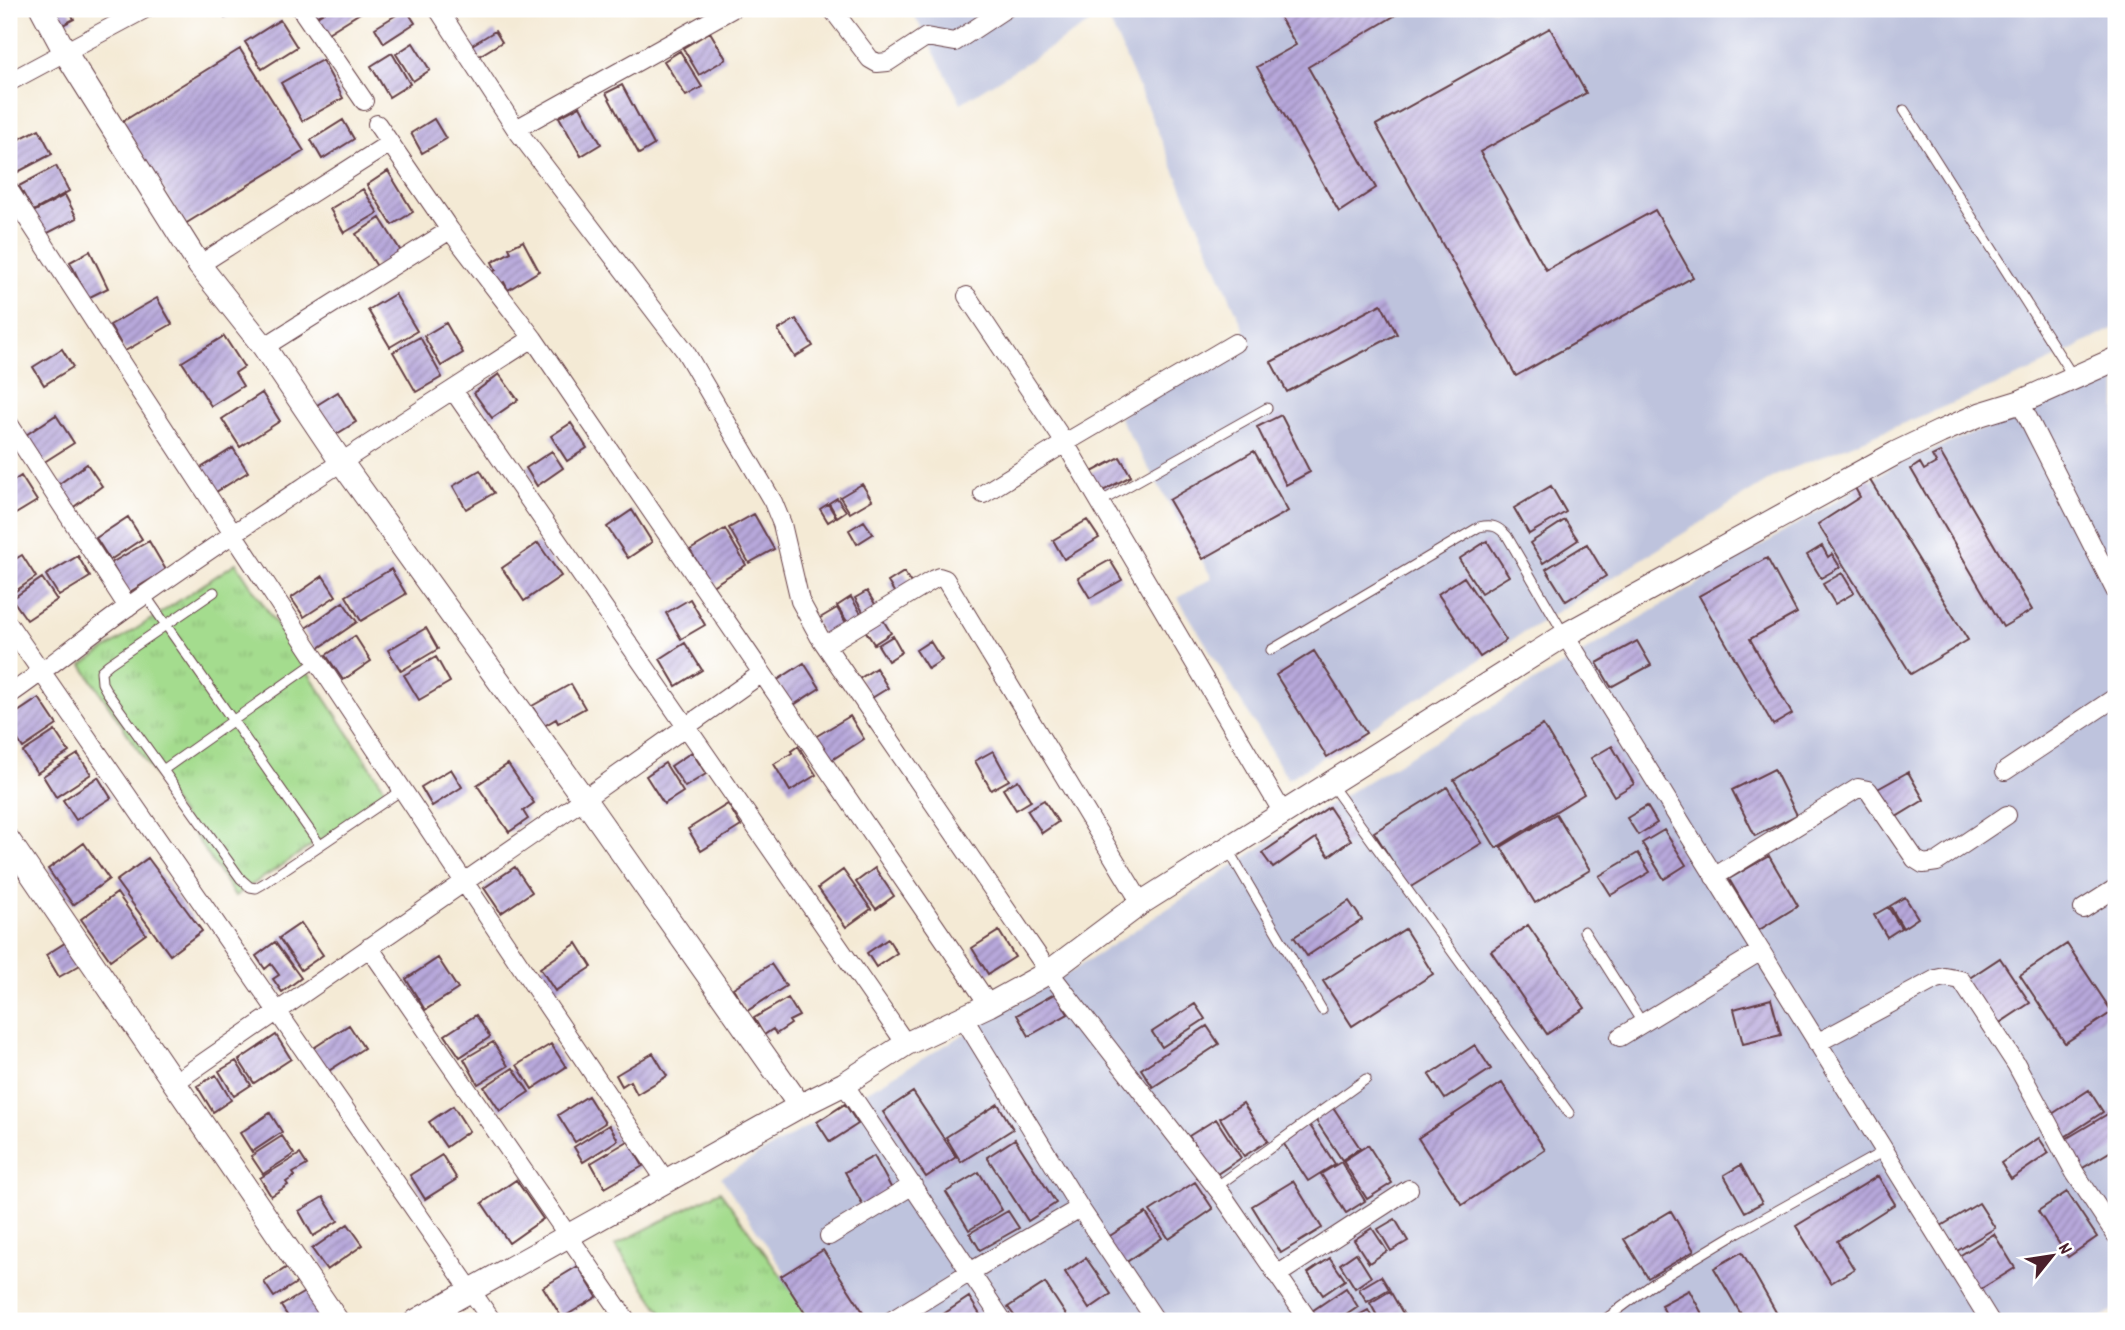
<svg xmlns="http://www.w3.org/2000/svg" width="2125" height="1330" font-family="Dekko,sans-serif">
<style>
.industrial{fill:#bec3dd}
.grass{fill:url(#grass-tufts);stroke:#777e5c;stroke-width:2}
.building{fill:url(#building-hatch)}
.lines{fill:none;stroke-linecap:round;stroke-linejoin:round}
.service-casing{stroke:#643d44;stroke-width:11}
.minor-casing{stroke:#643d44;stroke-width:20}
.tertiary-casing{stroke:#643d44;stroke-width:25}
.service{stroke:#fff;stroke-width:9}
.minor{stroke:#fff;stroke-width:18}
.tertiary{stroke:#fff;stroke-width:23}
</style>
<defs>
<pattern id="grass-tufts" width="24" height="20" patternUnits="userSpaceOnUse" patternTransform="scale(1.75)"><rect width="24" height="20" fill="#a4dc8e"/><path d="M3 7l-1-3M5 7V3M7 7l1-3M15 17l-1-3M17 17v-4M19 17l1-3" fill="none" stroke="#8fbc7b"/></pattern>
<pattern id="building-hatch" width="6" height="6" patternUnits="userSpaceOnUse" patternTransform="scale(1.75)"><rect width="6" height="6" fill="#b7a8db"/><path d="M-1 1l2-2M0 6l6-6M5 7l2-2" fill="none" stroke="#9788b2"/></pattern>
</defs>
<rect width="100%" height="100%" fill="#fff"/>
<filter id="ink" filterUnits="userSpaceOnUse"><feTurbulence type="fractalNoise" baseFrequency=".0143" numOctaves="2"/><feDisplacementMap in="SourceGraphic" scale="14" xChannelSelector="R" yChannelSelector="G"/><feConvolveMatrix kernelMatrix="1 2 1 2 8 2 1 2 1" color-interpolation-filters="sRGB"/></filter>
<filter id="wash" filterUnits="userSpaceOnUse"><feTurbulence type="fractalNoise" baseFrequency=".00686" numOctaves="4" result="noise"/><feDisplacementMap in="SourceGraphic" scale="28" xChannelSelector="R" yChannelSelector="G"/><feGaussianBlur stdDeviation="1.57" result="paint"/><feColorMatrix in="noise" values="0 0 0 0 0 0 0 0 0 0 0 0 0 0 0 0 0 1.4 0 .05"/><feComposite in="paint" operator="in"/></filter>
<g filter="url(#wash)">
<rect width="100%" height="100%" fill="#f4ead5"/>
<!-- industrial -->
<path class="industrial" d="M911,9H2116V327L2029,372L1779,474L1288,779L1178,598L1212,578L1119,417L1245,332L1106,13L961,103Z
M2116,370V1309L2096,1321H818L721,1177L1074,970L1295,825L1896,465L2047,403Z"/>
<!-- grass -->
<path class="grass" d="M236,563L389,795L235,896L82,665Z
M720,1191L814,1321H668L615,1245Z"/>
<g id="blocks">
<!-- building -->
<path class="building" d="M52,9H69L74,19L61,26Z
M220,9H242L225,18Z
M329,9H361L363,11L323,36L312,19Z
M406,9L415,23L384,43L375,28Z
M1275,9H1406L1308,67L1376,188L1339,212L1257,67L1296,45Z
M280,20L297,47L262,69L245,42Z
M1550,28L1586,93L1480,152L1546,270L1655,210L1693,277L1516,376L1376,125Z
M495,31L502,42L474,59L467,48Z
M710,32L726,59L699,75L683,48Z
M413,43L430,70L413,81L396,54Z
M240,49L304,151L185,224L122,122Z
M680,51L702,87L686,96L664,61Z
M392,53L410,84L389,97L371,66Z
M322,60L343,98L302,121L281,83Z
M622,85L654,145L639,154L606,93Z
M580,106L601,144L581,156L559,117Z
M434,119L446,139L422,153L411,133Z
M343,120L354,139L322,159L311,140Z
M39,129L52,154L14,174L9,163V144Z
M56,166L69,191L33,211L19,186Z
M388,171L413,212L392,225L367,185Z
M363,189L378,213L344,233L330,209Z
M65,195L77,218L44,235L33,212Z
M380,218L402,253L378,268L356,234Z
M523,241L539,271L508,290L504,282L496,286L489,274L496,270L492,262L511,252L509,248Z
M90,251L108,288L88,298L70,262Z
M395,294L417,331L390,347L368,310Z
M157,298L172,324L125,351L110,325Z
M1381,304L1397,334L1287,392L1271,362Z
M796,319L813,346L795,357L778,330Z
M446,323L463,353L441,366L424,336Z
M224,336L244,367L235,373L243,386L211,406L182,362Z
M420,337L442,377L416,392L393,352Z
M62,349L73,367L44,385L33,367Z
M499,374L518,400L492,418L474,393Z
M338,392L356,422L335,435L317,405Z
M262,393L280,421L240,447L222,419Z
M56,415L74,443L38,466L20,439Z
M1281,415L1310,472L1286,485L1257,427Z
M571,423L587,448L567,461L551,436Z
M233,448L248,472L211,495L196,471Z
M552,451L563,468L537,486L526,468Z
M1254,451L1288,511L1203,559L1169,500Z
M1940,452L2032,610L2003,627L1911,469L1920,463L1924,470L1936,463L1932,456Z
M1120,457L1131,476L1101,492L1090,473Z
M87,464L102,486L71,509L55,487Z
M480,470L494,493L466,509L453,486Z
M21,476L37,501L9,518V484Z
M1868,477L1968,640L1911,674L1818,524L1860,497L1854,486Z
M862,484L872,500L850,513L840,497Z
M1551,486L1566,512L1529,534L1514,508Z
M837,498L846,511L837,517L829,503Z
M828,504L836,517L828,522L820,509Z
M632,510L652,542L628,558L607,527Z
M754,514L774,549L749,563L729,528Z
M128,517L142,539L110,560L96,538Z
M1087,520L1099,538L1064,559L1053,540Z
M1565,520L1578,540L1543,563L1530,543Z
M864,521L873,534L857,544L849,530Z
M725,529L746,565L712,586L690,550Z
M149,541L166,570L128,593L111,563Z
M1487,541L1509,576L1481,593L1459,559Z
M538,543L561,576L524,601L502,568Z
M1587,544L1606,576L1566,601L1546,569Z
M1822,546L1828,557L1832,554L1840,567L1821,578L1807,555Z
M22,555L36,577L14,592L9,584V563Z
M78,556L90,577L59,596L46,575Z
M1767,558L1797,613L1750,639L1792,714L1773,725L1699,596Z
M1110,560L1122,580L1090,598L1078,578Z
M391,569L406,594L361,621L346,596Z
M904,572L914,588L898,598L888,582Z
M1842,573L1854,593L1835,604L1823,584Z
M323,576L336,596L304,617L291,598Z
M1464,577L1506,640L1480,657L1438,594Z
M42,578L57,600L27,620L12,599Z
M867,591L878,609L866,617L855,598Z
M851,597L863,617L850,626L837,606Z
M690,599L705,625L681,639L666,613Z
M343,602L357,622L316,650L303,630Z
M837,608L848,626L826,639L815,621Z
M883,620L891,633L874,644L865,630Z
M426,628L438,649L401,671L388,650Z
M355,636L371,661L343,680L326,655Z
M893,636L902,652L888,661L878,645Z
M930,641L942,660L928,669L916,650Z
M1637,641L1651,665L1611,687L1597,663Z
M685,643L702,670L676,686L660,659Z
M1314,651L1366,733L1327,757L1276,675Z
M436,657L450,682L419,700L404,675Z
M804,663L820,688L792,706L776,681Z
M876,668L888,688L872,698L859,679Z
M571,684L585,708L558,723L556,719L544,726L532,706Z
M39,698L57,725L23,748L9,726V718Z
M850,716L864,739L830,761L815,737Z
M1543,725L1584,794L1496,848L1454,780Z
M55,731L69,752L37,773L23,752Z
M798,746L816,775L790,791L774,764L792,753L791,751Z
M1612,746L1634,784L1614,796L1591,758Z
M993,751L1009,780L991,790L975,761Z
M692,752L706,774L685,787L671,766Z
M78,754L91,774L56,797L43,776Z
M665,763L683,792L664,804L646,776Z
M508,764L534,803L523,811L528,819L509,832L477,785Z
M451,769L462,787L432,806L421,787Z
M1774,769L1797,815L1755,836L1732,790Z
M1908,772L1924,800L1891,820L1874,791Z
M98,777L111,798L76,820L63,800Z
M1018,780L1031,801L1016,810L1003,789Z
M1447,787L1482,843L1409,888L1374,832Z
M1044,800L1058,822L1042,833L1027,810Z
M728,804L741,826L701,851L688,829Z
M1647,806L1657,823L1638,835L1627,818Z
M1329,807L1351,840L1329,856L1316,838L1273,868L1262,853Z
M1556,814L1590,870L1535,903L1501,847Z
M1664,830L1686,865L1664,879L1642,843Z
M84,843L109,879L73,905L48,869Z
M1638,853L1650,872L1611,895L1599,876Z
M1769,856L1798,906L1759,930L1729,879Z
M148,858L202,931L170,955L116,881Z
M515,867L532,892L501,913L484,888Z
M875,868L894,896L876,909L856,882Z
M843,870L871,909L846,927L818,888Z
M117,893L146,934L110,960L81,919Z
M1905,897L1918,918L1903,928L1890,906Z
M1349,901L1362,920L1307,956L1294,937Z
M1888,907L1901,928L1887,937L1874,915Z
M301,923L323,955L301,970L279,938Z
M1528,925L1585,1008L1547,1034L1491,951Z
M1405,929L1433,974L1352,1026L1323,981Z
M999,931L1015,957L988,974L972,948Z
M888,939L897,953L876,967L867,953Z
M68,941L82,964L59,977L46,955Z
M275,942L301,978L282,992L273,979L279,975L271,964L265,969L256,956Z
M577,943L592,967L555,991L540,968Z
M2067,944L2112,1012L2065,1043L2020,975Z
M438,958L458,989L425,1010L406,979Z
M2000,958L2030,1003L1995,1026L1965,981Z
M771,964L786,986L747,1011L733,988Z
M1056,993L1068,1014L1029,1036L1017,1015Z
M788,998L799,1016L789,1021L791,1024L776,1034L773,1029L764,1035L754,1018Z
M1771,999L1781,1035L1743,1044L1734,1009Z
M1195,1004L1205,1019L1162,1047L1152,1032Z
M476,1015L490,1037L460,1057L445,1035Z
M349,1025L364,1048L327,1072L312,1049Z
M1207,1026L1219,1044L1153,1087L1141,1069Z
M276,1035L291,1059L254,1083L239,1060Z
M493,1042L508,1066L478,1084L464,1059Z
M551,1044L566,1067L532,1089L517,1065Z
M1475,1045L1491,1069L1445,1099L1429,1075Z
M653,1053L667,1076L637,1094L630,1081L622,1086L616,1075Z
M236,1061L251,1085L234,1096L219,1071Z
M513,1068L529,1092L500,1111L484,1087Z
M216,1075L231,1100L213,1112L197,1086Z
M1502,1083L1545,1150L1462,1205L1418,1138Z
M2089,1090L2103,1112L2060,1140L2046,1118Z
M913,1092L956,1157L926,1177L883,1112Z
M588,1096L605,1123L575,1142L558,1115Z
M1243,1103L1268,1141L1244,1156L1220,1118Z
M845,1104L858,1124L830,1142L817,1122Z
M998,1104L1013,1129L961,1162L946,1137Z
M453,1106L469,1131L446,1147L429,1122Z
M1333,1107L1360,1148L1342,1160L1315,1119Z
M2116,1109V1148L2076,1172L2059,1143Z
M270,1113L282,1132L252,1152L240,1133Z
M1216,1119L1241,1158L1214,1176L1189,1136Z
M1309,1124L1335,1164L1308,1181L1282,1141Z
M609,1125L618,1140L583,1162L574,1147Z
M282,1136L294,1154L263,1174L251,1156Z
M2039,1138L2049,1153L2011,1179L2001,1163Z
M1015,1139L1056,1203L1028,1221L987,1157Z
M628,1141L643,1166L605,1188L591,1163Z
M1368,1145L1392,1183L1367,1199L1343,1161Z
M300,1154L307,1165L293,1173L295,1176L286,1182L288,1185L271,1196L260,1178Z
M442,1155L457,1179L425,1199L410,1175Z
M874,1156L893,1191L864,1207L845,1172Z
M1341,1162L1365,1201L1346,1213L1321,1174Z
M1741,1165L1762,1203L1745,1212L1724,1175Z
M979,1172L1002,1210L969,1230L946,1192Z
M1878,1176L1895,1204L1837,1241L1854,1269L1831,1283L1796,1226Z
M516,1180L543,1219L509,1243L482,1203Z
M1293,1181L1322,1228L1281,1253L1252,1206Z
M1195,1182L1213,1209L1169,1239L1150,1211Z
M2067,1192L2097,1237L2068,1257L2038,1211Z
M323,1197L338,1221L313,1236L299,1211Z
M1979,1203L1995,1228L1957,1251L1941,1226Z
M1008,1211L1019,1228L980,1250L970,1233Z
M1671,1211L1694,1251L1648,1278L1624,1239Z
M1146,1213L1162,1238L1122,1265L1105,1239Z
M1395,1219L1408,1241L1391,1251L1378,1229Z
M348,1224L363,1245L327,1270L312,1249Z
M1372,1228L1387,1251L1369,1263L1354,1240Z
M1994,1234L2015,1268L1976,1292L1956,1258Z
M823,1250L869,1321H810L781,1276Z
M1742,1252L1781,1321H1745L1714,1268Z
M1356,1253L1371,1277L1355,1288L1340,1264Z
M1086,1258L1111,1294L1089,1309L1065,1272Z
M1330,1258L1345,1280L1323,1295L1308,1273Z
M289,1266L298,1282L274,1297L264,1282Z
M578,1266L597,1297L562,1318L543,1287Z
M1381,1276L1389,1289L1367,1302L1359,1289Z
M1045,1283L1070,1321H1018L1008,1307Z
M1346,1288L1358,1307L1337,1321H1319L1312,1311Z
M308,1290L322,1314L310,1321H291L281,1306Z
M1689,1290L1706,1321H1670L1661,1305Z
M1390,1291L1405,1317L1398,1321H1380L1370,1303Z
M969,1297L984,1321H941L939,1317Z
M1368,1310L1374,1321H1348Z"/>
</g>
</g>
<g filter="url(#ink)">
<use href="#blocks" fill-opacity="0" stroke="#643d44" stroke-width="2"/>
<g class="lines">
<!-- service casing -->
<g class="service-casing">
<path id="service" d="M1904,110L2074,378
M1100,502L1267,408
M214,592L109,664L101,671L102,683L107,692L241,879L250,887L256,888L263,884L393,796L397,792L396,786
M145,595L320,845
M1271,650L1479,527C1492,524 1498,526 1507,536L1564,634
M163,770L313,664
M1330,783L1569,1113
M1227,848L1322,1010
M1584,931L1643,1024
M1216,1187L1366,1079
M1603,1321L1654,1283L1735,1234L1884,1151"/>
</g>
<!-- minor casing -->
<g class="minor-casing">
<path id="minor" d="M301,9L364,101
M438,9L516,129L685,351L773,502L782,524L800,601L819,636L1049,972L1223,1196L1309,1321
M832,9L870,59L877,63L888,62L926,37L955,42L1005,9
M9,82L145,9
M377,124L450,230L533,338L989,1005
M516,129L732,9
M9,190C224,523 443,853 666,1181
M199,265L390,143
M967,296L1065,443L983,494
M1235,343L1065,443L1283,813
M264,347L450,230
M453,390L906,1044
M2020,402L2116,592
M9,424L128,607
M9,625L492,1321
M1565,635L1990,1321
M826,645L934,579L939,577L945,579L1141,903
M9,695C50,667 88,635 129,606C260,513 397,426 533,338
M2005,771L2116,697
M1714,877L1858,788L1868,790L1915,859L1923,864L1937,862L2007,815
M2083,909L2116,888
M369,947L627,1321
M963,1017L1080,1208L1156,1321
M1620,1037L1761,951
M1817,1043L1936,979L1945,977L1961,980L2016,1064L2075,1173L2116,1235
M174,1083L584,799L762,673
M844,1084L1003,1321
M829,1236L913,1185
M1277,1275L1409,1189
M891,1321L970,1272L1080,1208"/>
</g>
<!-- tertiary casing -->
<g class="tertiary-casing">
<path id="tertiary" d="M42,9L65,52L199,265L264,347L342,463L584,799L800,1106
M9,841L337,1321
M416,1321L800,1106L844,1084L906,1044L989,1005L1049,972L1141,903L1565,635L1896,453L1940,432L1981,414L2020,402L2116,359"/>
</g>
<!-- service -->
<use href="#service" class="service"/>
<!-- minor -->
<use href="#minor" class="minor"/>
<!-- tertiary -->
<use href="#tertiary" class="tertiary"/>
</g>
</g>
<!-- margin -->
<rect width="2125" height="1330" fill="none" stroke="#fff" stroke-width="35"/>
<!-- north arrow -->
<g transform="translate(2052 1256) rotate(60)" stroke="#ffffff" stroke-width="5" paint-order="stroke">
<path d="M0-5L12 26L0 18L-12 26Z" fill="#4a1f2b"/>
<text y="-10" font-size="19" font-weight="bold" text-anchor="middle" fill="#4a1f2b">N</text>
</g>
</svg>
